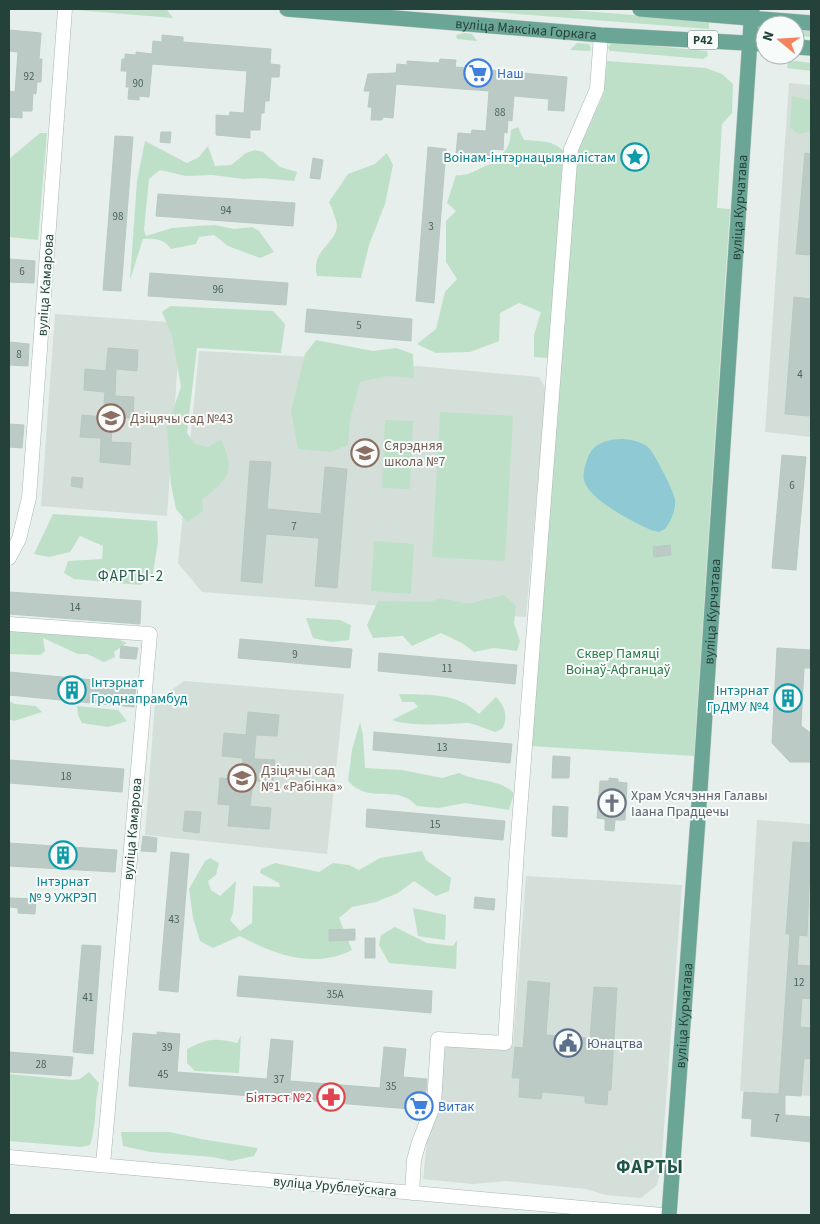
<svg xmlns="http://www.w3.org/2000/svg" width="820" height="1224" font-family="'Source Sans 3',sans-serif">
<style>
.built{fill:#d4dfda}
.green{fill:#bfe0c8}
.water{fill:#8ec9d4}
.building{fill:#bbcac4;stroke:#b8c9c2}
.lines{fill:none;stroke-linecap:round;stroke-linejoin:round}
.minor-casing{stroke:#a8b8b2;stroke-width:15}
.major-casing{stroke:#c2cac8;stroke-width:16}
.minor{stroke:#fff;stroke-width:14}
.major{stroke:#6aa596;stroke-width:15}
.labels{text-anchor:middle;stroke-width:4;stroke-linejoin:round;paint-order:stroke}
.number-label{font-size:11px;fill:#4a645c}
.shield{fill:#f7fbf9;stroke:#637a73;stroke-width:1}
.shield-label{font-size:12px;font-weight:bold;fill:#24423a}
.street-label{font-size:14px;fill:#24423a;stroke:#f7fbf9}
.shop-label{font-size:14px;fill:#366cbe;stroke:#f7fbf9;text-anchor:start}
.culture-label{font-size:14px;fill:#0d838f;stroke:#f7fbf9;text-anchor:end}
.education-label{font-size:14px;fill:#785e54;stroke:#f7fbf9;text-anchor:start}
.park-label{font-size:14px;fill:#2d7a4b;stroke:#f7fbf9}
.worship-label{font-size:14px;fill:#5b616d;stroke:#f7fbf9;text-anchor:start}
.service-label{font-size:14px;fill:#4e5e75;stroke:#f7fbf9;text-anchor:start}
.health-label{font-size:14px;fill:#be3a42;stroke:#f7fbf9;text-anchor:end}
.neighbourhood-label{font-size:15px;letter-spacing:1px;fill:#1f5548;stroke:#f7fbf9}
.district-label{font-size:19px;font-weight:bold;letter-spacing:1px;fill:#1f5548;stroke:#f7fbf9}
</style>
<rect width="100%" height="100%" fill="#e6efeb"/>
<!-- built -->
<path class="built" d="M789,83L811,85V437L765,432Z
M55,314L168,322L180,331L167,516L41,506Z
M199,351L329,358L539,377L546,389L526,617L202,592L178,563Z
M184,681L344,694L327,854L145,835L155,702Z
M757,820L811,824V1096L740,1091Z
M526,876L682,885L661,1168L657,1185L641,1198L606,1195L586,1189L506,1181L473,1184L423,1179L427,1141L441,1103L444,1043L513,1045Z"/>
<!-- green -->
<path class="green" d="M76,9L167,10L173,18L76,10Z
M455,9H558L709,21V29Z
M795,28L811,29V37L795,36Z
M465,33L472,34L477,41L457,39L456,35Z
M613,42L707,51L708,56L703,59L610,51L608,47Z
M577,43L589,44L591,48L590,51L570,50Z
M607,61L706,68L722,74L733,84L732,113L722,124L717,208L730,209L694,756L530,746L576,156L603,95Z
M796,61L811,63V71L787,68L788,62Z
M792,96L811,100V131L798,134L790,128Z
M518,127L524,140C545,142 554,139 568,156L548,358L534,357V335L541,312L519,303L500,313L499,341L470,352L436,353L417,344L436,329L445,292L457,279L446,262V221L456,211L447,203L456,175C471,177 480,166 495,163L497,157C509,150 510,143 511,130Z
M40,133H47L38,240L9,237V159Z
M145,141L187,163L199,157L208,146L215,166L231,165L246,153L255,150L263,152L280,167L297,172L294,181L260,178L244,179L212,175L186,176L160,170L149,179L144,230L146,236L172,228L196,226L215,225L234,229L252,227L259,231L274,252L260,258L228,246L214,235L199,237L196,244L171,249C164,239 155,238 143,239L130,280L137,181Z
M387,153L393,165L385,204L369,245L361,278L317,276C310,250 337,244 337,225C336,218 332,209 329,202L348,174L375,164Z
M170,306L273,311L285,324L281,353L197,348L187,433L195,444L208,447L221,439C236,473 228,479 202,500L203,511L187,522L176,509L171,485L167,427L181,387L172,336L162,312Z
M316,340L373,351L396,348L413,354L414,378L387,376L360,382L350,419L348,445L331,452L298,449L291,411L305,354Z
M440,412L513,416L505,561L432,557Z
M385,420L413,421L410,489L382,488Z
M53,514L157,521L158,542L152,578L140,585L74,579L64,573L68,561L102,559L103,546L80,536L70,552L49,557L34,554Z
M374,541L414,544L411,594L371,591Z
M504,595L516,606L514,623L520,641L517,651L494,648L474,652L462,643L441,633L412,646L403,636L373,638L367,625L378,601L429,602L442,598L467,604Z
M306,618L340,620L351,625L349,640L331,642L313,638Z
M9,629L111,636L127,643L114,652L115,657L104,662L87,654H78L43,638L45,651L40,655L9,654Z
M399,694C429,695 456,692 479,714L496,697C505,706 508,716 503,728L496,732C487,730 475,723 466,723C445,724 412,727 392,720L418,707L414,702H402Z
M9,701L15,704L36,706L42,712L14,721L9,719Z
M77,706L118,710L127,721L108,727L82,723L78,715Z
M360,722L363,735L365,768L402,770L442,778L459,773C477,782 500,779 514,793L509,810L465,803L438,808L417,806C394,782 371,806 348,781L352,750Z
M422,851L426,860L451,878L449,891L436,896L414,881L398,893L376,902L352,907L339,918L352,950C315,969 275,955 240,936L213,948L200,941L193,918L189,889L205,861L210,858L219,863L216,875L208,881L211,890L220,896L236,881L233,913L230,920L240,931L252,923L253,886L280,887L279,883L260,873L261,869L275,863L319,872L333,863L349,865L359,870L380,858Z
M413,908L446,915L445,940L418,936Z
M395,927L427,943L453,946L457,940L456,969L389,963L379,945L381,935Z
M241,1035L239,1073L195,1071L187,1063V1049C209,1038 213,1038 237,1043Z
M89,1072L99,1083C94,1104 97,1125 90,1145L81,1147L9,1141V1074L72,1080L80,1079Z
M121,1132H170L201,1139L258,1148L254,1156L231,1161L213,1157L150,1152L123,1146Z"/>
<!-- water -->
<path class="water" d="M620,439C630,439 641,441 649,448C654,453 675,493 675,500C676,510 671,521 665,529L659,532L651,530C633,522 589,500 584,480C582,472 586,464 588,457C594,443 606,440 620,439Z"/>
<!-- building -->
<path class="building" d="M9,30L41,33L39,59H42L41,82H37L36,94L33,93L32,111H22V118L9,117V91L15,92L18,52L9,51Z
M162,35L183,37V42L271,49L270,64L280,65L279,77H271L269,101H265L264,113H261L260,130H250V138L216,135V115L229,116L230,112L244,113L247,71L152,64L149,97L139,96V100L128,99L129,87H126L127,71H121L122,59H125V54L136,55V52L152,54L153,41L162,42Z
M440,59L456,60L455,67L567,77L564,111L548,110L549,99L514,96L512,121L508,120L507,133L504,132L503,150L493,149L492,157L456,154L458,133L471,134L472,130L486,131L489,91L396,84L393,118L383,117L382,120H371L372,107H368L370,91H364L368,74L396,73L397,64L407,65V61L439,63Z
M161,132H171L170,143L160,142Z
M115,136L133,137L121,291L103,290Z
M428,147L446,149L434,303L416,301Z
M805,153L811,154V255L796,254Z
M313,158L323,160L320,179L310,178Z
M158,194L295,203L293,226L156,216Z
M9,259L35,261L34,283L9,282Z
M150,273L288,283L286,305L148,296Z
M794,297L811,299L809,416L785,414Z
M307,309L412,319L411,341L305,332Z
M9,342L29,344L28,366L9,365Z
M108,348L138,350L137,371L116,369L115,396L134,397L133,418L113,417L111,442L131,443L130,465L100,462L101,438L80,437L82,415L103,417L105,392L84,390L85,369L106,371Z
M9,424L24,425L22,448L9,447Z
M782,455L806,457L796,570L772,568Z
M250,461L271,462L267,509L321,514L325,467L347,469L337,588L315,586L319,538L266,534L262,583L241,581Z
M72,477L83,478L82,488L71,486Z
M670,545L671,555L654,557L653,547Z
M9,592L141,601L140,624L9,614Z
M240,639L352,649L350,668L238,658Z
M121,646L138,648L136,659L120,658Z
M777,648L811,650V668H804L801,726L811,733V762H790L772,743Z
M379,653L517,665L515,684L378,671Z
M9,672L136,684L134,707L9,695Z
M248,712L279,715L277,736L256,735L254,759L275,760L273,782L253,781L250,806L271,808L269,829L228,826L230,805L218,804L220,778L241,780L243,758L222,756L224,733L246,735Z
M374,732L512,744L510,763L373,750Z
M553,756L570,757L569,778H552Z
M9,760L124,769L122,792L9,783Z
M609,778L618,779V782L627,783L625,820H615L614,831L605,830V819L597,818L600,781H609Z
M553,806L568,807L567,837L552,836Z
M367,809L505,821L503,840L366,827Z
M185,811L201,812L199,833L183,831Z
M143,836L157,838L156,852L141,851Z
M793,842L811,843L807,936L799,935L797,965L811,966V999L802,998L800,1027L811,1028V1059L804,1058L801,1096L785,1095V1115L811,1117V1142L751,1136L752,1119L742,1118L744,1092L779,1094L790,934H786Z
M9,843L117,850L115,872L9,866Z
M171,852L189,854L178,992L159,990Z
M475,897L495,899L494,910L474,908Z
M10,898L36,899L35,914L18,913V908L10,907Z
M355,929V940L329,941V930Z
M365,938H375V958H365Z
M82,945L101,946L93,1054L73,1052Z
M239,976L432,991L431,1013L237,996Z
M528,981L550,983L546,1035L590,1038L594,987L617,988L611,1090H608L607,1105L585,1103V1096L575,1095L542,1092L541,1099L519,1097L520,1078H512L513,1070L515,1047L523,1048Z
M157,1032L180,1034L177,1072L267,1079L271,1039L293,1041L290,1081L380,1088L384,1047L406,1049L403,1077L427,1079L425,1102L422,1110L129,1086L133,1033L157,1035Z
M9,1052L73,1057L71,1076L9,1072Z"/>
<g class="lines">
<!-- minor casing -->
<g class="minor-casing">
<path id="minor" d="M9,558L19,539L29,498L65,9
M9,624L150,634L103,1165
M9,1157L662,1215
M412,1193L414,1160L419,1142L434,1104L438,1039L505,1043L517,850L571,149L597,89L601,35"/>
</g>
<!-- major casing -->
<g class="major-casing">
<g id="major">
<path id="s1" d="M287,9L601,35L765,44"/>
<path d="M640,9L811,23"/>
<path d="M795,47L811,48"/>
<path id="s2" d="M669,1215L698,819L752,9"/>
</g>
</g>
<!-- minor -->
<use href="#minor" class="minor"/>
<!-- major -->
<use href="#major" class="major"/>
</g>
<!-- icons -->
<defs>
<g id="supermarket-ring" transform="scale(1.4375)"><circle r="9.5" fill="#f7fbf9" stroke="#3f7fe0" stroke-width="1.5"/><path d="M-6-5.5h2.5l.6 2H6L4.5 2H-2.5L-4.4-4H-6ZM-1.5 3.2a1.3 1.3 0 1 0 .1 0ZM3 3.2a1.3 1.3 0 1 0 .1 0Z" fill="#3f7fe0"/></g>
<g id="sight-ring" transform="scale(1.4375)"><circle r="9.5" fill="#f7fbf9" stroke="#0f9aa8" stroke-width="1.5"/><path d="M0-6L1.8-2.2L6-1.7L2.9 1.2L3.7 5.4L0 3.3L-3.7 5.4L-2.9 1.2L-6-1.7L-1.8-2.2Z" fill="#0f9aa8"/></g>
<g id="school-ring" transform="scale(1.4375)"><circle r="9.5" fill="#f7fbf9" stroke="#8d6e63" stroke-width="1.5"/><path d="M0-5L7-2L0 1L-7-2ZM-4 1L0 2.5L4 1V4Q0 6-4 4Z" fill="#8d6e63"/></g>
<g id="building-ring" transform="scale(1.4375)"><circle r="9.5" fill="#f7fbf9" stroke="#0f9aa8" stroke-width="1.5"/><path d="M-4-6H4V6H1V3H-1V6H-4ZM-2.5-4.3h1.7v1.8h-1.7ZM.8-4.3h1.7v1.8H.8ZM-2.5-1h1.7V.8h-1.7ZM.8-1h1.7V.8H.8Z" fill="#0f9aa8"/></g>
<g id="church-ring" transform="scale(1.4375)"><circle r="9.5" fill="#f7fbf9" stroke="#6b7280" stroke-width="1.5"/><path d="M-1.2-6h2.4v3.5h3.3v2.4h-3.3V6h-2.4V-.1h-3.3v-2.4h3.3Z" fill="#6b7280"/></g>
<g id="civic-ring" transform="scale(1.4375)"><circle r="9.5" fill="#f7fbf9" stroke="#5c6f8a" stroke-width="1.5"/><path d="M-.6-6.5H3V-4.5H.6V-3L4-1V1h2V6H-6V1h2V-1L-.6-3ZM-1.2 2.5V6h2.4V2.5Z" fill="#5c6f8a"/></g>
<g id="pharmacy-ring" transform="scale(1.4375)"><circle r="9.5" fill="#f7fbf9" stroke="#e0444e" stroke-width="1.5"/><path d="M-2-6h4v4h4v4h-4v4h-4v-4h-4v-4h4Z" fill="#e0444e"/></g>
</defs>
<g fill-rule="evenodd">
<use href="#supermarket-ring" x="478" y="73"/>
<use href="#sight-ring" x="635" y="157"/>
<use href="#school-ring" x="111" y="418"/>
<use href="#school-ring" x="365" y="453"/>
<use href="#building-ring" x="72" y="690"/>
<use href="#building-ring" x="788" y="698"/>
<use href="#school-ring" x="242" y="778"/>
<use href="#church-ring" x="612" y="803"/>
<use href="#building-ring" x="63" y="855"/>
<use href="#civic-ring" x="568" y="1043"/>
<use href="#pharmacy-ring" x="331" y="1097"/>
<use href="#supermarket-ring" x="419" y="1106"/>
</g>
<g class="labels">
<!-- number labels -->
<g class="number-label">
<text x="29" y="80">92</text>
<text x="138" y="87">90</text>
<text x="500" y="116">88</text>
<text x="226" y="214">94</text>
<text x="118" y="220">98</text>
<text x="431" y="230">3</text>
<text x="22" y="275">6</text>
<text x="218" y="293">96</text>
<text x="359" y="329">5</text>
<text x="19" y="358">8</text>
<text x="800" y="378">4</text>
<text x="792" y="489">6</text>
<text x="294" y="530">7</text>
<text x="75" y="611">14</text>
<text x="295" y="658">9</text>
<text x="447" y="672">11</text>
<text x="442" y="751">13</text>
<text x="66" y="780">18</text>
<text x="435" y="828">15</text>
<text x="174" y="923">43</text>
<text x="799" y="986">12</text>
<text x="335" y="998">35А</text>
<text x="88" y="1001">41</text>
<text x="167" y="1051">39</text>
<text x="41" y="1068">28</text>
<text x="163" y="1078">45</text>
<text x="279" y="1083">37</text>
<text x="391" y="1090">35</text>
<text x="777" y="1122">7</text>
</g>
<!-- shield labels -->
<rect class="shield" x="688" y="30.5" width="30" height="19" rx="4"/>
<g class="shield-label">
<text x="703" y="44">Р42</text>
</g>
<!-- street labels -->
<g class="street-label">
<text dy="5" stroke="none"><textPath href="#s1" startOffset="240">вуліца Максіма Горкага</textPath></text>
<text dy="5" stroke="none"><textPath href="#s2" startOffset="1010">вуліца Курчатава</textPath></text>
<text transform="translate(45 285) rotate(-86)" y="5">вуліца Камарова</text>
<text dy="5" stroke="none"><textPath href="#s2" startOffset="605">вуліца Курчатава</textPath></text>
<text transform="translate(132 829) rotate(-85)" y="5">вуліца Камарова</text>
<text dy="5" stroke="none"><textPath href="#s2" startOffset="200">вуліца Курчатава</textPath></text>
<text transform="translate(335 1186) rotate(5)" y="5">вуліца Урублеўскага</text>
</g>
<!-- shop labels -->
<g class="shop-label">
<text x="497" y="78">Наш</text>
<text x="438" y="1111">Витак</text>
</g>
<!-- culture labels -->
<g class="culture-label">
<text x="616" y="162">Воінам-інтэрнацыяналістам</text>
<text x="91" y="687" text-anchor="start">Інтэрнат<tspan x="91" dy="16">Гроднапрамбуд</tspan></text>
<text x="769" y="695">Інтэрнат<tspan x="769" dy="16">ГрДМУ №4</tspan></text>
<text x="63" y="886" text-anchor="middle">Інтэрнат<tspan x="63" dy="16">№ 9 УЖРЭП</tspan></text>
</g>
<!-- education labels -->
<g class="education-label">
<text x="130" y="423">Дзіцячы сад №43</text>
<text x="384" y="450">Сярэдняя<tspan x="384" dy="16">школа №7</tspan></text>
<text x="261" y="775">Дзіцячы сад<tspan x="261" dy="16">№1 «Рабінка»</tspan></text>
</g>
<!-- park labels -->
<g class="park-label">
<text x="618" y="658">Сквер Памяці<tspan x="618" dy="16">Воінаў-Афганцаў</tspan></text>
</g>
<!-- worship labels -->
<g class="worship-label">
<text x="631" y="800">Храм Усячэння Галавы<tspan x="631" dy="16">Іаана Прадцечы</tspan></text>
</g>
<!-- service labels -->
<g class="service-label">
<text x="587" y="1048">Юнацтва</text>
</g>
<!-- health labels -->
<g class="health-label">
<text x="312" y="1102">Біятэст №2</text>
</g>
<!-- neighbourhood labels -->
<g class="neighbourhood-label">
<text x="131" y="581">ФАРТЫ-2</text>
</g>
<!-- district labels -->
<g class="district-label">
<text x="650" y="1173">ФАРТЫ</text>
</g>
</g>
<!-- border -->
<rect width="820" height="1224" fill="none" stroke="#24423a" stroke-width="20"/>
<!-- north arrow -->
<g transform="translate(780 40) rotate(288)"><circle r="24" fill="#f7fbf9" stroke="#a3b1ad"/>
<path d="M0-4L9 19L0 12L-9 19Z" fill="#f4845f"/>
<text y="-8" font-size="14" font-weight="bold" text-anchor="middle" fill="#24423a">N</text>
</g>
</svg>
